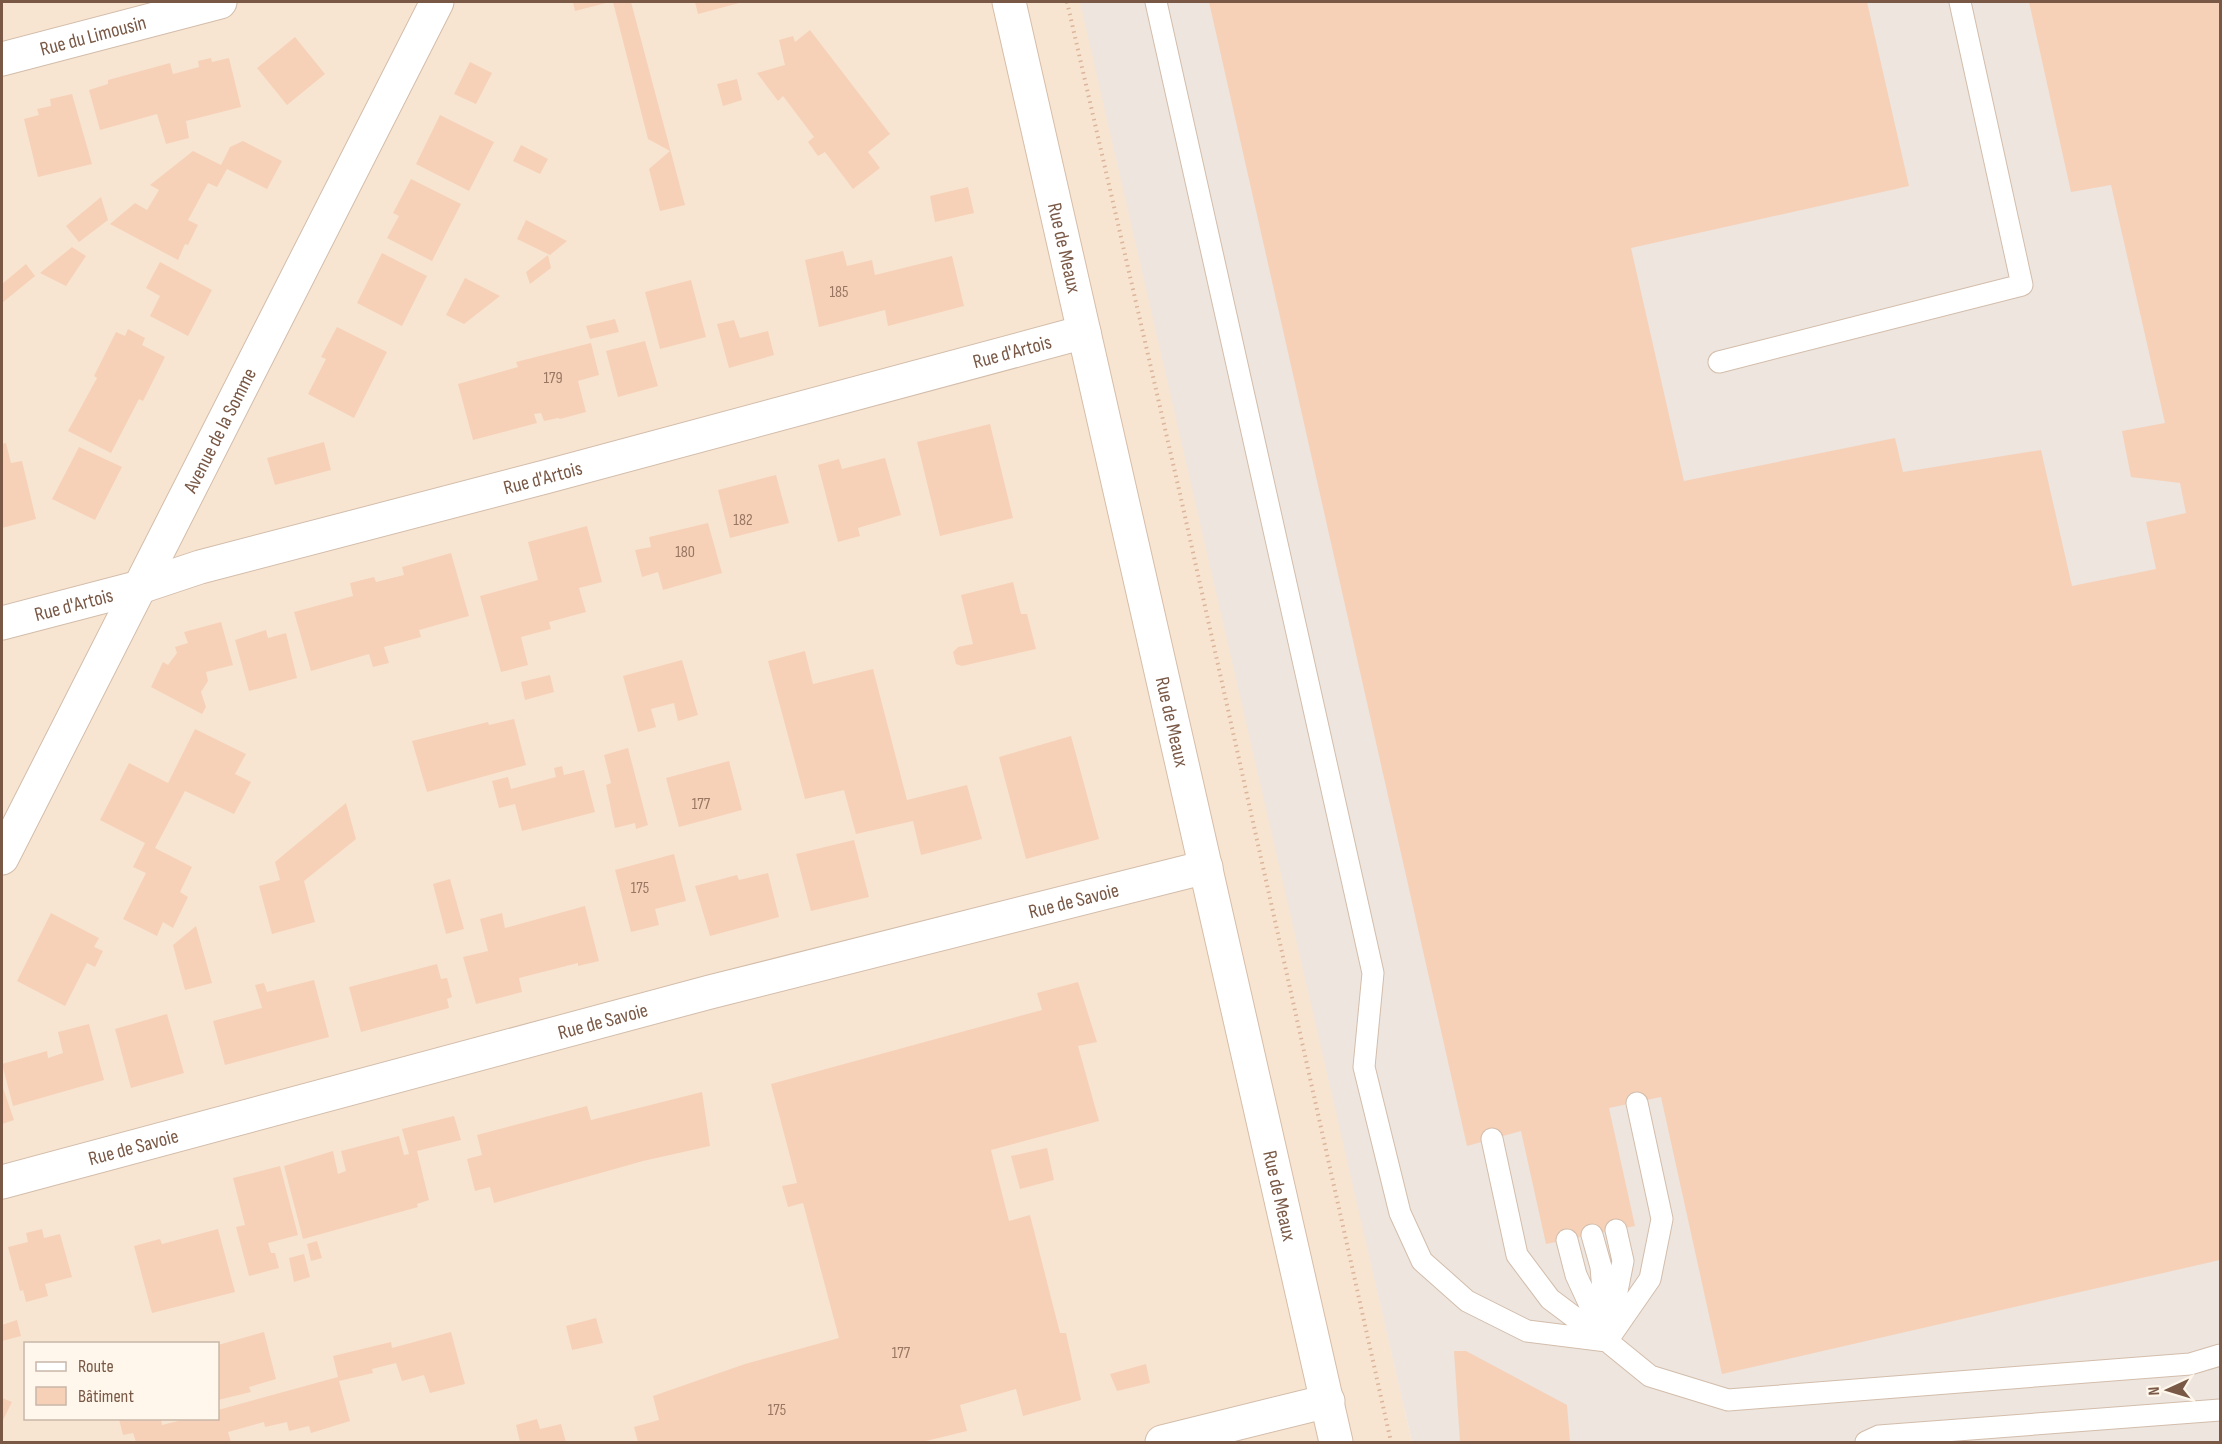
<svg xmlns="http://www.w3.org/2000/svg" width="2222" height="1444" font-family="'Sofia Sans Condensed',sans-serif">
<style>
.residential{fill:#f7e5d1;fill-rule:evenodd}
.industrial{fill:#ede5de}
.building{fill:#f6d1b8}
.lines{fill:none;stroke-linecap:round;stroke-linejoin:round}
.lane-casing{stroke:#d3bdab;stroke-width:23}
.street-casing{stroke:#d3bdab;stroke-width:35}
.secondary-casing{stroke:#d6bda8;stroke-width:35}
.path{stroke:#dcb49b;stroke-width:4;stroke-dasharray:1.5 4.5;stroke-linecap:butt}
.lane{stroke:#fff;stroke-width:21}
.street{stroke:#fff;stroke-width:33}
.secondary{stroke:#fff;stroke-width:33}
.labels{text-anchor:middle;stroke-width:5;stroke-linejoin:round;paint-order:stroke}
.number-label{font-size:16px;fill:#987662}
.street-label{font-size:20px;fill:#795846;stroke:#fff7eb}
</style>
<rect width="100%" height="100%" fill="#fef4e3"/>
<!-- residential -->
<path class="residential" d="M2,2H1084L1412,1442H2ZM26,1344H218V1418H26Z"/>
<!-- industrial -->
<path class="industrial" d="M1080,2H2220V1442H1412Z"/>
<!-- building -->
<path class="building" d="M573,2H610L575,11Z
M613,2H631L685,205L660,211L649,169L670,151L648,139Z
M695,2H743L698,14Z
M1209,2H1867L1909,186L1631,248L1684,481L1895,438L1903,472L2041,450L2072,586L2156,569L2146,522L2186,513L2180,483L2131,477L2122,431L2165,423L2111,185L2071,192L2029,2H2220V1260L1722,1374L1661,1097L1609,1108L1635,1226L1546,1244L1521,1131L1467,1146Z
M810,30L890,134L868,152L880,168L853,189L825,152L818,156L808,142L814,137L783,96L778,101L757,73L785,65L779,40L793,36L795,42Z
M295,37L325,74L287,105L257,68Z
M211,58L212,62L229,58L241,107L186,121L189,138L166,144L157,114L100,130L89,90L108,84V80L170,63L173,74L199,67L198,61Z
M470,62L492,73L476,104L454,94Z
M737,79L742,100L723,106L717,84Z
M72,94L92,164L38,177L24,119L39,115L37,109L51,106L50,99Z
M440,115L494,142L469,191L416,164Z
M243,141L282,161L267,189L227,169L217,187L208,183L188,220L198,225L188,245L185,244L178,260L110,224L135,203L147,210L159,190L150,185L193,151L221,165L230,147Z
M521,145L548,159L540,174L513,161Z
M411,179L461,204L432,261L387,238L399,216L393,213Z
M968,187L974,213L935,222L930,196Z
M101,197L108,220L79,242L66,226Z
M526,220L567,241L550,255L517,239Z
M72,247L86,256L66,286L40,273Z
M843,251L847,266L872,260L875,275L952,256L964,306L888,326L885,310L819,327L805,260Z
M382,253L427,276L402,326L357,303Z
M548,255L551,268L530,284L526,272Z
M160,262L212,290L188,336L150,316L160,296L146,288Z
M26,264L35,276L2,303V284Z
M465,278L500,296L464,324L446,315Z
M691,280L706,337L660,349L645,292Z
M615,319L619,332L590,339L586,326Z
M734,320L740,338L768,331L774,355L729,368L717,324Z
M337,327L387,352L354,418L308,394L326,359L321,357Z
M128,329L145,338L142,345L165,357L143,401L139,399L111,453L68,431L97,378L94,376L116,332L125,336Z
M645,341L658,386L618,397L606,351Z
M591,343L599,375L578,381L586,412L560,419L558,418L544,421L541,413L534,414L537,423L473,440L458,384L518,367L516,362Z
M990,424L1013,518L940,536L917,442Z
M324,442L331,470L275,485L267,458Z
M6,443L11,463L22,461L36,519L2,528V444Z
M79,447L122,467L95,520L52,499Z
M885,458L901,515L858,528L860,536L838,542L818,465L839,459L842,469Z
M776,475L789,523L730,538L718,490Z
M708,523L722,573L663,590L658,572L642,577L635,550L651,547L649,537Z
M587,526L602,582L579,588L586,612L549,622L551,629L521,637L528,665L501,672L480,596L538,580L528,542Z
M451,553L469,616L419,630L421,637L384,647L389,663L373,667L369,654L311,671L294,612L353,596L350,583L374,577L376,582L404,575L402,567Z
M1013,582L1021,614H1027L1036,649L962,666L956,664L953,652L958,647L973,644L961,595Z
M221,622L233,665L206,672L208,681L201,692L206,707L202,714L151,687L163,662L168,665L177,653L175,647L188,643L184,632Z
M266,630L268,638L286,633L297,678L249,691L235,640Z
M805,651L813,684L873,669L907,800L967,785L982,839L921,855L913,821L856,834L844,790L805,799L768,661Z
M682,660L698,715L678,721L674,703L651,709L656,727L638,732L623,676Z
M550,675L554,692L525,700L521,682Z
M514,719L526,765L427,792L412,741L488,722L489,725Z
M195,729L246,754L235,774L251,782L234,814L185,791L155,848L192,867L180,892L188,897L173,928L163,922L157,936L123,919L146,873L133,867L145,843L100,820L129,763L168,783Z
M1071,736L1099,839L1026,859L999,757Z
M628,748L648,825L636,829L635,823L615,828L606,785L611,783L604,755Z
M729,761L742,810L679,827L666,778Z
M562,766L564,775L584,770L595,812L522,831L515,804L499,808L492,781L508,777L511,789L556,777L554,768Z
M346,803L356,839L304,881L315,922L272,934L259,886L280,880L275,862Z
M854,840L869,897L811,911L796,854Z
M674,854L686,901L655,909L659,925L631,932L615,870Z
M768,873L779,917L710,936L695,886L737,875L739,880Z
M450,879L464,929L446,934L433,884Z
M585,906L599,961L578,966V963L519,978L522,992L476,1004L463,957L488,951L480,919L502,913L505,928Z
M51,913L99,938L94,947L103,951L95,967L87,963L65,1006L17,981Z
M196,926L212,983L185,990L173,945Z
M437,964L441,979L447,978L452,997L447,999L449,1008L361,1032L349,987Z
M314,980L329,1037L225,1065L213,1021L262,1008L255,985L264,983L267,992Z
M1078,982L1097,1042L1078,1046L1099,1121L991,1150L1009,1221L1030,1215L1060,1333H1066L1081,1400L1023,1416L1016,1389L960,1405L967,1431L922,1442H638L634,1427L659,1420L653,1396L745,1364L839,1338L803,1203L788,1207L782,1186L797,1183L771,1084L1042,1010L1037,993Z
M167,1014L184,1073L131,1088L115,1029Z
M89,1024L104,1080L13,1106L2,1064L47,1051L48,1058L63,1053L58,1032Z
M2,1085L14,1120L2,1124Z
M702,1092L710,1146L643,1161L494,1203L490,1187L475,1191L467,1159L482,1155L477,1135L587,1106L591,1120Z
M454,1116L461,1140L417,1151L429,1200L417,1204L418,1207L303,1239L284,1166L333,1151L338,1174L346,1171L341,1151L399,1136L404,1155L409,1154L402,1129Z
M1047,1148L1054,1180L1020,1189L1011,1156Z
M280,1166L298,1235L268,1243L271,1253H275L279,1268L249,1276L236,1227L245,1225L233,1178Z
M42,1229L44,1238L60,1234L72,1277L45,1284L48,1296L26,1302L23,1290L20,1291L8,1247L28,1242L26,1233Z
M218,1229L235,1292L152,1313L134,1246L160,1239L162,1244Z
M317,1241L322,1258L311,1261L307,1244Z
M304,1254L310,1277L294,1282L289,1258Z
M596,1318L603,1343L572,1350L566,1326Z
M17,1320L21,1336L2,1341V1325Z
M264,1332L276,1379L249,1387L251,1392L218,1400V1345Z
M451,1332L465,1384L430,1393L424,1375L402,1381L396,1363L372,1369L373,1373L339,1381L350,1421L311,1433L309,1426L289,1431L287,1422L265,1427L264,1422L228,1432L231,1442H136L133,1433L123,1435L119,1419H161L162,1425L186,1419H218V1410L338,1377L333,1356L391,1342L392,1348Z
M1454,1351H1466L1567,1405L1570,1442H1460Z
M1146,1364L1150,1383L1117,1391L1110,1374Z
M2,1398L12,1402L2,1422Z
M537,1419L540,1429L561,1424L566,1442H520L516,1425Z"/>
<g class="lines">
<!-- lane casing -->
<g class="lane-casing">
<path id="lane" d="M1156,2L1373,973L1364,1067L1400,1213L1422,1261L1467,1301L1527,1331L1607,1341L1650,1376L1728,1400L2190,1364L2220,1355
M1719,362L2022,285L1960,2
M1492,1139L1517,1255L1550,1299L1606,1341
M1592,1235L1601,1267L1605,1314
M1567,1240L1576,1275L1605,1338
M1609,1332L1623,1261L1616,1230
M1607,1341L1650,1279L1662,1219L1637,1103
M1866,1442L1879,1436L2220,1410"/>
</g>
<!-- street casing -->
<g class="street-casing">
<g id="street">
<path id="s1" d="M2,59L220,2"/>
<path id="s2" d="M2,623L140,587L200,567L545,477L1084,332"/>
<path id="s3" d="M2,858L437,2"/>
<path id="s4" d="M2,1182L710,992L1206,867"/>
<path d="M1162,1442L1328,1401"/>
</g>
</g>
<!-- secondary casing -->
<g class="secondary-casing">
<g id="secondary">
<path id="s5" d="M1009,2L1336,1442"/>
</g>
</g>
<!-- path -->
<path class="path" d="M1067,2L1180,494L1391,1442"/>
<!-- lane -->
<use href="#lane" class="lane"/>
<!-- street -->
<use href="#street" class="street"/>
<!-- secondary -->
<use href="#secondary" class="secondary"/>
</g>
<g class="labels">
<!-- number labels -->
<g class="number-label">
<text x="839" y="297">185</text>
<text x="553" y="383">179</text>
<text x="743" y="525">182</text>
<text x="685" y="557">180</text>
<text x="701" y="809">177</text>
<text x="640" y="893">175</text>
<text x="901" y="1358">177</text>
<text x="777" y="1415">175</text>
</g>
<!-- street labels -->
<g class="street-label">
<text dy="7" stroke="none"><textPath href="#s1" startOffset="94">Rue du Limousin</textPath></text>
<text dy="7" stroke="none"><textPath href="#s5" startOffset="252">Rue de Meaux</textPath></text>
<text dy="7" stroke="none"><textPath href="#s2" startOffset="1046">Rue d'Artois</textPath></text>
<text dy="7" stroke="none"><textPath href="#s3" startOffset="480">Avenue de la Somme</textPath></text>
<text dy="7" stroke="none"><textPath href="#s2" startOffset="560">Rue d'Artois</textPath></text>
<text dy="7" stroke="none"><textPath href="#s2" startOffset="74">Rue d'Artois</textPath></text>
<text dy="7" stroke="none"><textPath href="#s5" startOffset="738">Rue de Meaux</textPath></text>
<text dy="7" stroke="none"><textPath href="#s4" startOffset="1108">Rue de Savoie</textPath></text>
<text dy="7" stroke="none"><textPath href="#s4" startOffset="622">Rue de Savoie</textPath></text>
<text dy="7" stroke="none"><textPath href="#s4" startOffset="136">Rue de Savoie</textPath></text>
<text dy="7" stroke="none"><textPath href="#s5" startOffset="1224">Rue de Meaux</textPath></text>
</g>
</g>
<!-- border -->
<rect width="2222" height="1444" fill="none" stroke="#795846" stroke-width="6"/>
<!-- legend -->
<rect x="24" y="1342" width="195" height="78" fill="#fff7eb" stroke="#c9b7a9" stroke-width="1.5"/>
<rect x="36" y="1362" width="30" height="9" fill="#ffffff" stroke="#c9b7a9" stroke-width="1.5"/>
<text x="78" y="1372" font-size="18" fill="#795846">Route</text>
<rect x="36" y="1387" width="30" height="18" fill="#f6d1b8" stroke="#c9b7a9" stroke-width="1.5"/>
<text x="78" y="1402" font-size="18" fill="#795846">Bâtiment</text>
<!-- north arrow -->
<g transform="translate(2168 1390) rotate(266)" stroke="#fff7eb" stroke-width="4.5" paint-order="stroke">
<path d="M0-4.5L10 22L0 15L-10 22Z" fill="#795846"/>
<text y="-9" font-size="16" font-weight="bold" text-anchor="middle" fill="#795846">N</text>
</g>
</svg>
